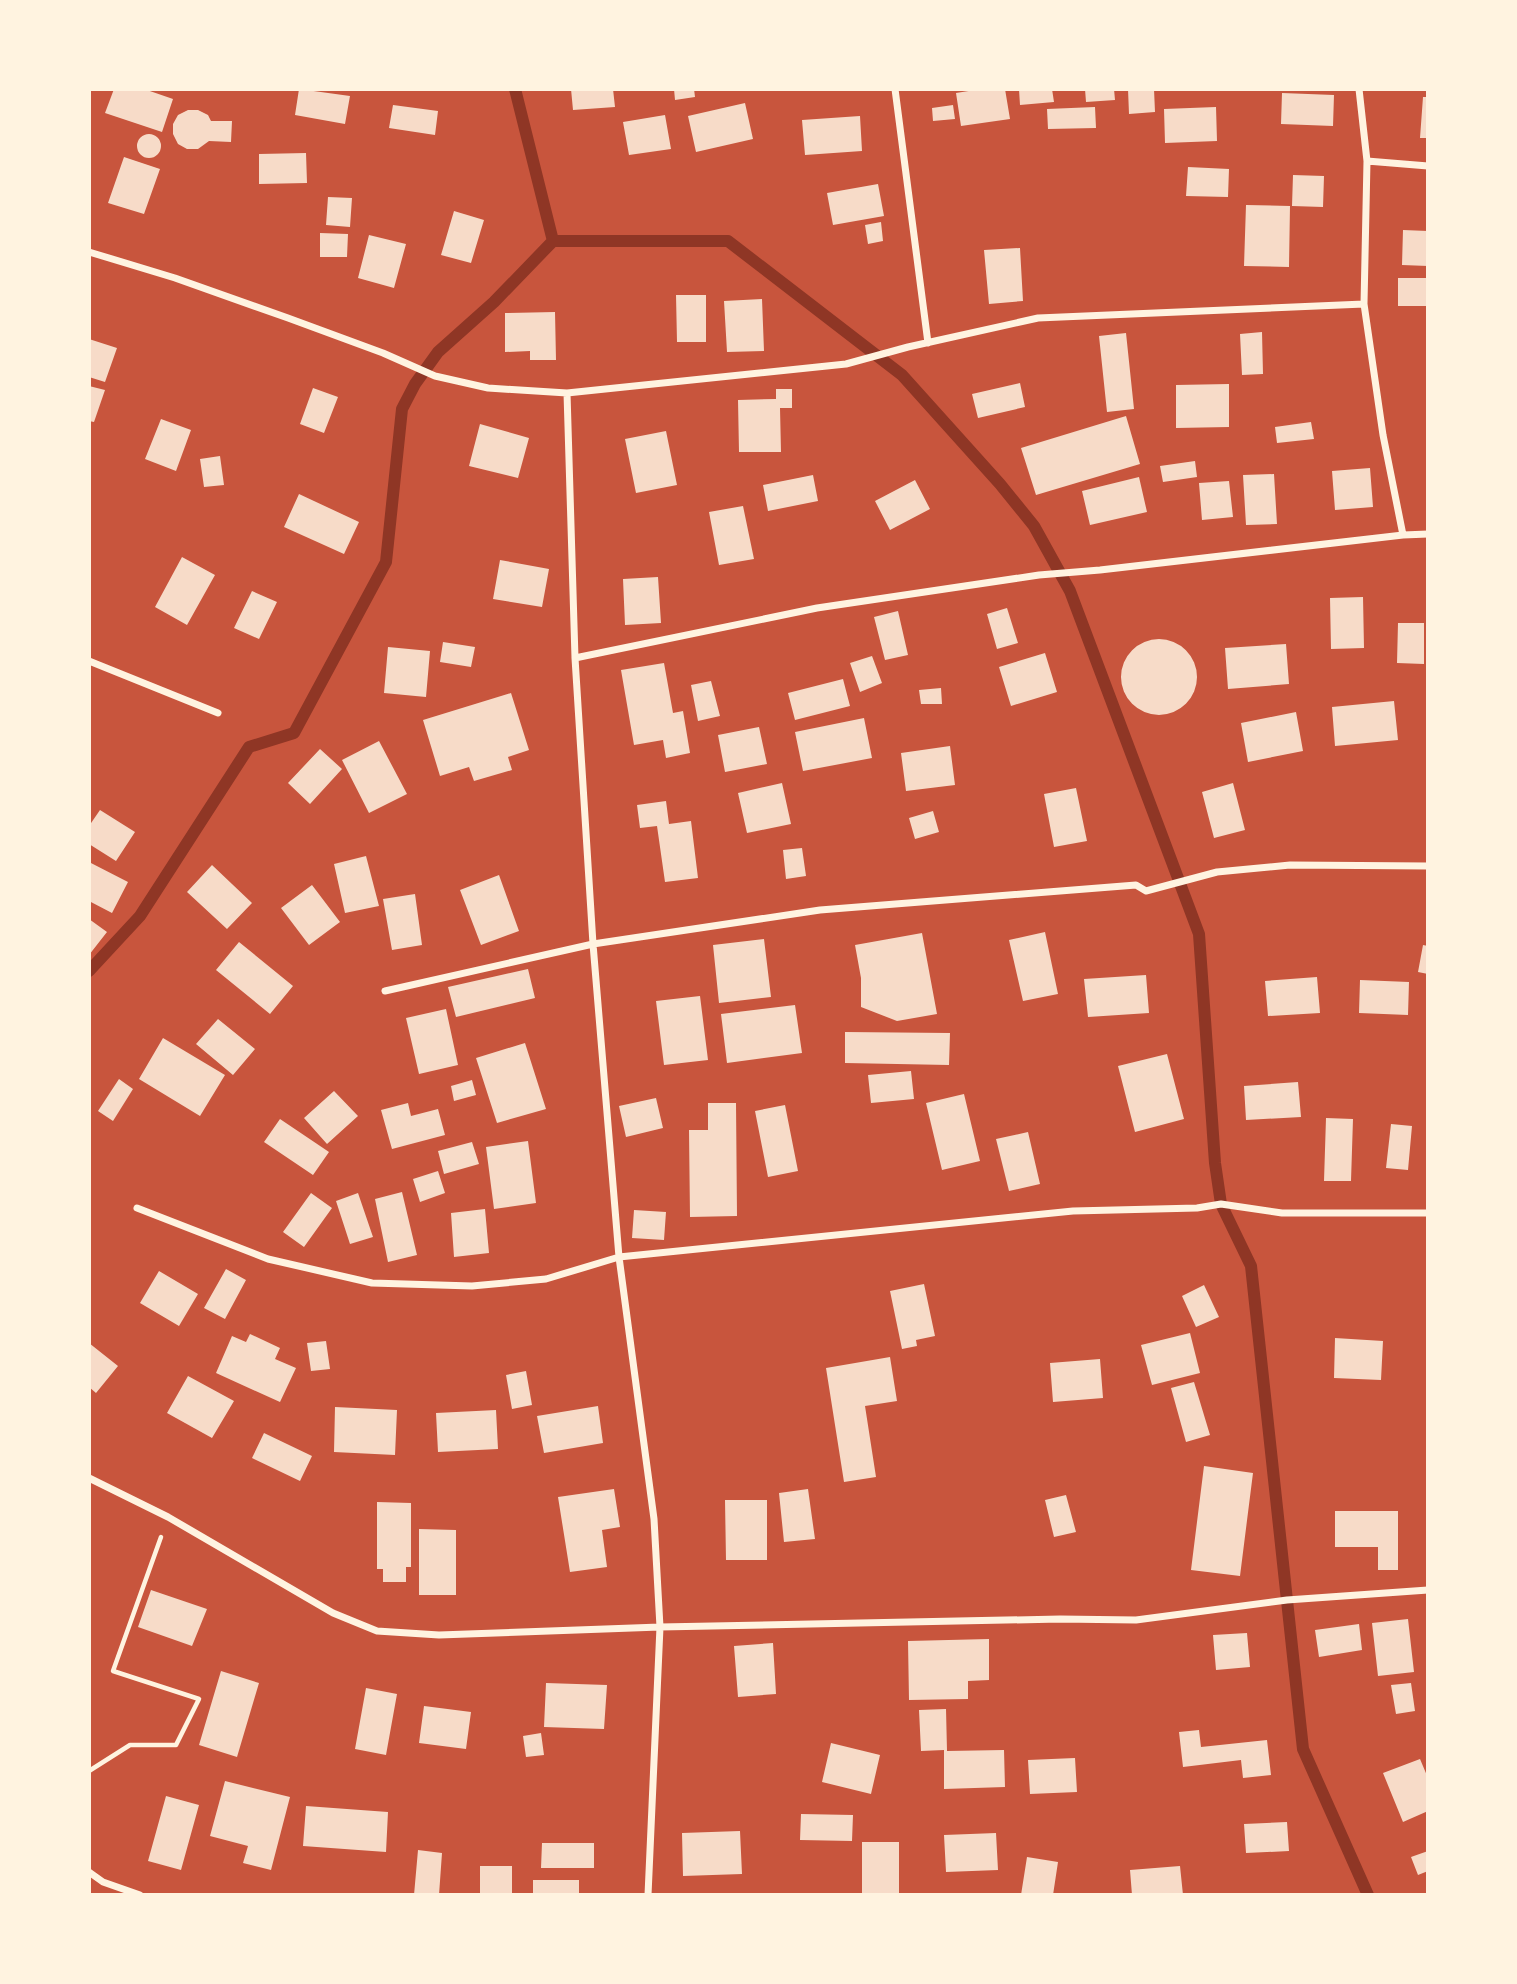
<svg xmlns="http://www.w3.org/2000/svg" width="1517" height="1984" font-family="'Space Grotesk',sans-serif">
<style>
.lines{fill:none;stroke-linecap:round;stroke-linejoin:round}
.stream{stroke:#8f3625;stroke-width:12}
.building{fill:#f7dbc8}
.path{stroke:#fff3e0;stroke-width:4.5}
.minor{stroke:#fff3e0;stroke-width:7}
</style>
<rect width="100%" height="100%" fill="#c8553d"/>
<g class="lines">
<!-- stream -->
<path class="stream" d="M515,89L553,241
M89,971L140,916L249,747L294,733L386,562L402,409L415,384L438,352L494,302L553,241H728L902,375L1000,484L1034,526L1070,591L1199,934L1215,1163L1221,1204L1251,1266L1303,1749L1368,1895"/>
</g>
<!-- building -->
<path class="building" d="M114,89H144L173,99L162,132L105,113Z
M299,89L350,96L345,124L295,115Z
M571,89H613L615,107L573,110Z
M674,89H694L695,97L675,100Z
M981,89H1005L1010,119L961,126L956,93Z
M1019,89H1052L1054,102L1020,105Z
M1085,89H1114L1115,100L1086,102Z
M1128,89H1154L1155,112L1129,114Z
M1282,93L1334,95L1333,126L1281,124Z
M1423,97H1428V138H1420Z
M745,103L753,139L696,152L688,116Z
M393,105L438,111L435,135L389,128Z
M953,105L955,119L933,121L932,108Z
M1095,107L1096,128L1048,129L1047,109Z
M1216,107L1217,141L1165,143L1164,109Z
M188,110H198L208,115L211,121H232L231,142L209,141L198,149H187L178,144L173,134V124L178,115Z
M665,115L671,149L629,155L623,122Z
M860,116L862,151L805,155L802,120Z
M137 146a12 12 0 1 1 24 0a12 12 0 1 1-24 0Z
M306,153L307,183L259,184V154Z
M124,157L160,169L144,214L108,203Z
M1188,167L1229,169L1228,197L1186,196Z
M1293,175L1324,176L1323,207L1292,206Z
M878,184L884,216L833,225L827,193Z
M328,197L352,198L350,227L326,225Z
M1246,205L1290,206L1289,267L1244,266Z
M454,211L484,220L471,263L441,255Z
M881,222L883,241L868,244L865,225Z
M1403,230L1428,231V266L1402,265Z
M320,233L348,234L347,257H320Z
M369,235L406,244L394,288L358,278Z
M1020,248L1023,301L989,304L984,250Z
M1398,278H1428V306H1398Z
M676,295H706V342H677Z
M762,299L764,351L727,352L724,301Z
M555,312L556,360H530V351L505,352V313Z
M1262,332L1263,374L1242,375L1240,334Z
M1126,333L1134,409L1107,412L1099,336Z
M89,339L117,348L105,382L89,377Z
M1020,383L1025,407L978,418L972,394Z
M1229,384V427L1176,428V385Z
M89,386L105,390L94,422L89,421Z
M313,388L338,397L324,433L300,424Z
M776,389H792V408H780L781,452H739L738,400L776,399Z
M1126,416L1140,464L1036,495L1021,448Z
M161,419L191,430L176,471L145,459Z
M1311,422L1314,439L1277,443L1275,427Z
M480,424L529,438L518,478L469,466Z
M666,431L677,485L636,493L625,439Z
M220,456L224,485L204,487L200,459Z
M1195,461L1197,477L1163,482L1160,466Z
M1370,468L1373,507L1335,510L1332,471Z
M1274,474L1277,524L1246,525L1243,475Z
M813,475L818,501L768,511L763,485Z
M1139,477L1147,512L1090,525L1082,491Z
M915,480L930,509L890,530L875,501Z
M1229,481L1233,517L1202,520L1199,483Z
M299,494L359,522L344,554L284,527Z
M743,506L754,559L719,565L709,512Z
M182,557L215,575L187,625L155,607Z
M500,560L549,569L542,607L493,599Z
M658,577L661,623L625,625L623,579Z
M252,591L277,602L259,639L234,628Z
M1363,597L1364,648L1331,649L1330,598Z
M1007,608L1018,643L997,649L987,614Z
M898,611L908,655L885,660L874,617Z
M1398,623H1424V664L1397,663Z
M1121 677a38 38 0 1 1 76 0a38 38 0 1 1-76 0Z
M443,642L475,647L471,667L440,662Z
M1286,644L1289,684L1228,689L1225,648Z
M388,647L430,651L426,697L384,693Z
M1045,653L1057,692L1011,706L999,667Z
M872,656L882,683L860,692L850,663Z
M664,663L673,713L683,711L690,753L666,758L663,740L634,745L621,670Z
M843,679L850,706L795,720L788,693Z
M711,681L720,716L698,721L691,685Z
M941,688L942,704H921L919,690Z
M511,693L529,750L508,757L512,770L474,781L469,767L440,776L423,720Z
M1394,701L1398,740L1335,746L1332,707Z
M1296,712L1303,751L1248,762L1241,723Z
M864,718L872,758L803,771L795,732Z
M759,727L767,764L725,772L718,735Z
M379,741L407,794L369,813L342,760Z
M950,746L955,785L906,791L901,753Z
M320,749L342,769L310,804L288,783Z
M782,783L791,824L747,833L738,793Z
M1233,783L1245,830L1214,838L1202,792Z
M1076,788L1087,841L1054,847L1044,794Z
M666,801L669,824L691,821L698,878L665,882L657,826L640,828L637,805Z
M100,810L135,832L116,861L89,844V826Z
M933,811L939,832L915,839L909,818Z
M802,848L806,876L786,879L783,850Z
M366,856L379,906L345,913L334,864Z
M89,862L128,882L112,913L89,901Z
M212,865L252,903L227,929L187,892Z
M499,875L519,931L481,945L460,890Z
M312,885L340,922L309,945L281,908Z
M415,894L422,945L392,950L383,899Z
M89,919L107,932L89,955Z
M1045,932L1058,994L1023,1001L1009,940Z
M922,933L937,1014L897,1021L861,1007V978L855,945Z
M764,939L771,997L719,1003L713,945Z
M239,942L293,986L270,1014L216,970Z
M1423,945L1428,946V974L1418,972Z
M528,969L535,998L456,1017L448,987Z
M1146,975L1149,1013L1088,1017L1084,979Z
M1317,977L1320,1013L1268,1016L1265,981Z
M1360,980L1409,982L1408,1015L1359,1013Z
M700,996L708,1060L664,1065L656,1001Z
M795,1005L802,1053L727,1063L721,1014Z
M446,1009L458,1065L419,1074L406,1018Z
M218,1019L255,1049L233,1075L196,1044Z
M845,1032L950,1033L949,1065L845,1063Z
M163,1038L225,1075L200,1116L139,1079Z
M525,1043L546,1109L497,1123L476,1058Z
M1167,1054L1184,1119L1135,1132L1118,1066Z
M911,1071L914,1099L871,1103L868,1075Z
M119,1079L133,1089L113,1121L98,1111Z
M472,1080L476,1095L454,1101L451,1086Z
M1298,1082L1301,1117L1246,1120L1244,1086Z
M334,1091L358,1116L327,1144L304,1118Z
M964,1094L980,1161L942,1170L926,1103Z
M656,1098L663,1128L626,1137L619,1106Z
M408,1103L411,1116L438,1109L445,1135L392,1149L381,1110Z
M708,1103H736L737,1216L690,1217L689,1130H708Z
M785,1105L798,1171L768,1177L755,1111Z
M1326,1118L1353,1119L1351,1181H1324Z
M280,1119L329,1152L313,1175L264,1142Z
M1391,1124L1412,1126L1408,1170L1386,1168Z
M1028,1132L1040,1184L1009,1191L996,1139Z
M528,1141L536,1203L494,1209L486,1147Z
M472,1142L479,1164L444,1174L438,1151Z
M438,1171L445,1193L420,1202L413,1179Z
M402,1192L417,1255L388,1262L375,1199Z
M311,1193L332,1208L304,1247L283,1232Z
M358,1193L373,1237L350,1244L336,1201Z
M485,1209L489,1253L454,1257L451,1213Z
M634,1210L666,1212L664,1240L632,1238Z
M226,1269L246,1280L225,1319L204,1308Z
M159,1271L198,1294L179,1326L140,1303Z
M924,1284L935,1336L916,1340L917,1346L902,1349L890,1291Z
M1204,1285L1219,1317L1196,1327L1182,1296Z
M1190,1333L1200,1373L1152,1385L1141,1345Z
M250,1334L280,1348L275,1359L296,1368L280,1402L216,1373L232,1336L246,1342Z
M1335,1338L1383,1341L1381,1380L1334,1378Z
M326,1341L330,1369L311,1371L307,1343Z
M89,1343L118,1366L96,1393L89,1387Z
M890,1357L897,1401L865,1406L876,1477L844,1482L826,1368Z
M1100,1359L1103,1398L1053,1402L1050,1363Z
M526,1371L532,1405L512,1409L506,1375Z
M188,1376L234,1401L212,1438L167,1413Z
M1194,1382L1210,1435L1186,1442L1171,1388Z
M598,1406L603,1443L544,1453L537,1416Z
M335,1407L397,1410L395,1455L334,1452Z
M496,1410L498,1449L438,1452L436,1413Z
M264,1433L312,1456L300,1481L252,1458Z
M1204,1466L1253,1473L1240,1576L1191,1570Z
M614,1489L620,1527L602,1530L607,1567L570,1572L558,1497Z
M808,1489L815,1539L784,1542L779,1493Z
M1066,1495L1076,1532L1054,1537L1045,1500Z
M725,1500H767V1560H726Z
M377,1502L411,1503V1567H406V1582H383V1569H377Z
M1335,1511H1398V1570H1378V1547H1335Z
M419,1529L456,1530V1595H419Z
M151,1590L207,1609L192,1646L138,1627Z
M1408,1619L1414,1672L1378,1676L1372,1623Z
M1359,1624L1362,1650L1319,1657L1315,1630Z
M1247,1633L1250,1667L1216,1670L1213,1635Z
M989,1639V1680L968,1681V1699L909,1700L908,1641Z
M773,1643L776,1694L738,1697L734,1646Z
M221,1671L259,1683L237,1757L199,1745Z
M546,1683L607,1685L604,1729L544,1727Z
M1411,1683L1415,1711L1396,1714L1391,1685Z
M366,1688L397,1694L386,1755L355,1749Z
M424,1706L471,1712L466,1749L419,1743Z
M946,1709L947,1751L1004,1750L1005,1787L944,1789V1750L921,1751L919,1710Z
M1199,1730L1201,1747L1267,1740L1271,1775L1243,1778L1241,1760L1183,1767L1179,1732Z
M541,1733L544,1755L526,1757L523,1736Z
M831,1743L880,1755L871,1794L822,1782Z
M1075,1758L1077,1792L1030,1794L1028,1760Z
M1420,1759L1428,1778V1811L1403,1822L1383,1773Z
M225,1781L290,1797L271,1870L243,1863L248,1846L210,1836Z
M166,1796L199,1805L181,1870L148,1861Z
M306,1806L388,1812L386,1852L303,1846Z
M801,1814L853,1815L852,1841L800,1840Z
M1287,1822L1289,1851L1246,1853L1244,1824Z
M740,1831L742,1874L683,1876L682,1833Z
M996,1833L998,1870L946,1872L944,1835Z
M862,1842H899V1895H862Z
M542,1843H594V1868H541Z
M418,1850L442,1853L439,1895H414Z
M1428,1851V1871L1418,1875L1411,1857Z
M1027,1857L1058,1862L1053,1895H1021Z
M480,1866H512V1895H480Z
M1180,1866L1183,1895H1132L1130,1870Z
M533,1880H579V1895H533Z"/>
<g class="lines">
<!-- path -->
<path class="path" d="M89,1771L130,1745H176L199,1699L113,1671L161,1537"/>
<!-- minor -->
<path class="minor" d="M895,89L928,343
M1359,89L1367,161L1364,304L1383,435L1403,535
M1367,161L1428,166
M89,252L175,278L288,318L383,353L435,376L488,388L567,393L846,364L908,347L1038,318L1364,304
M567,393L575,658L593,944L619,1257L654,1519L660,1627L648,1895
M575,658L817,608L1039,575L1100,570L1403,535L1428,534
M89,661L218,713
M385,991L593,944L820,910L1136,885L1146,891L1217,872L1290,865L1428,866
M137,1208L268,1259L372,1283L472,1286L546,1279L619,1257L1073,1211L1197,1208L1221,1204L1282,1213H1428
M89,1478L168,1517L333,1613L377,1631L439,1635L660,1627L1060,1619L1136,1620L1287,1600L1428,1590
M89,1872L103,1882L140,1895"/>
</g>
<!-- border -->
<rect width="1517" height="1984" fill="none" stroke="#fff3e0" stroke-width="182"/>
</svg>
